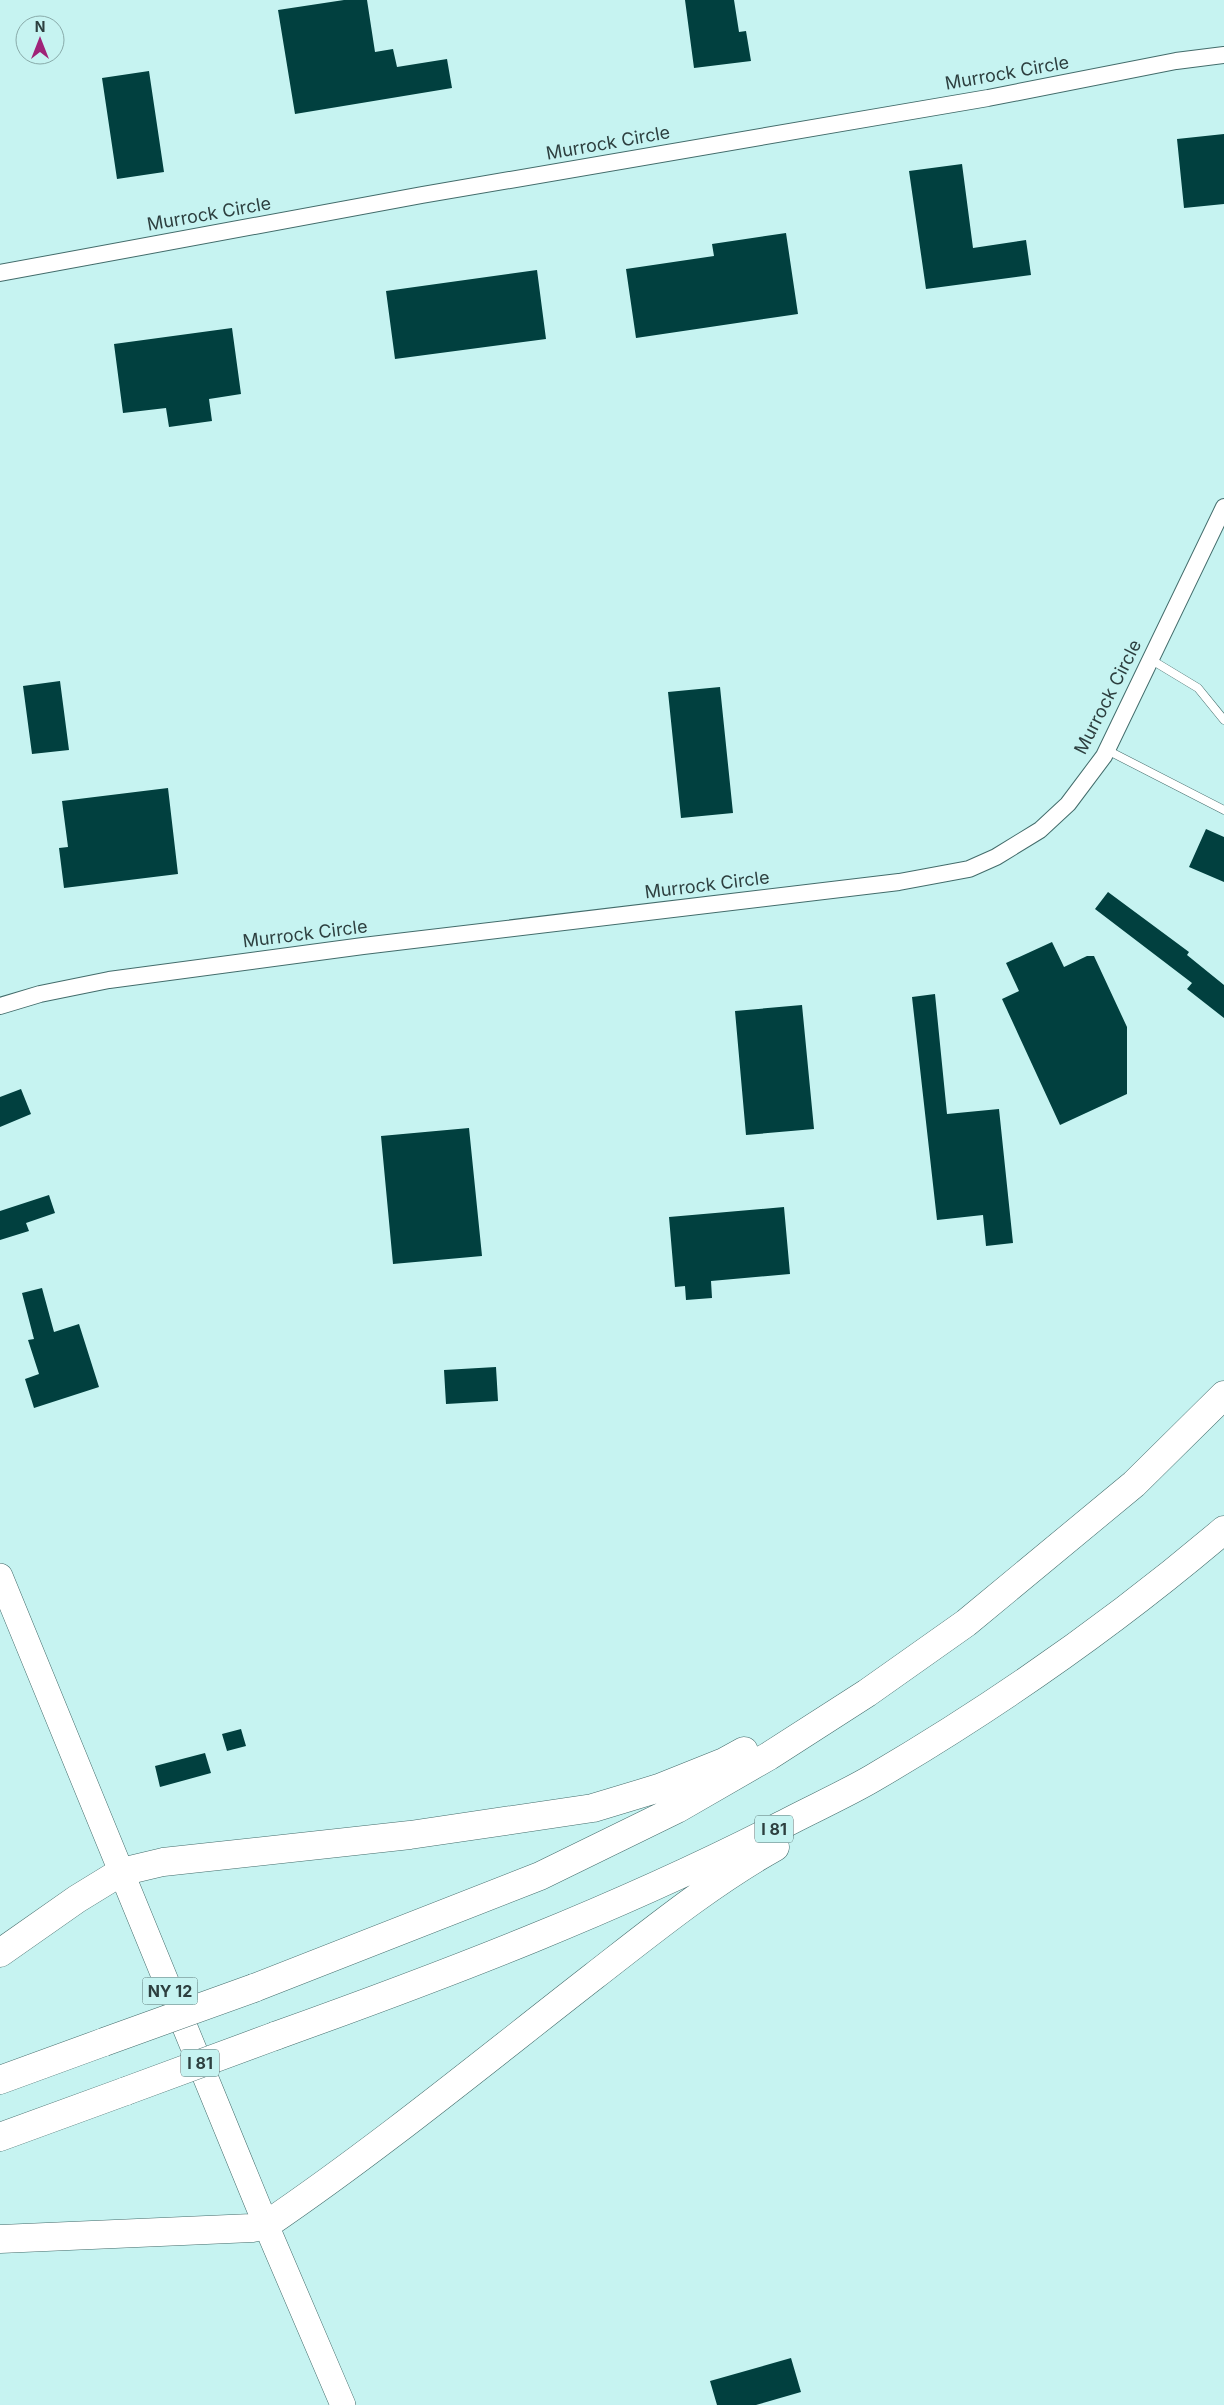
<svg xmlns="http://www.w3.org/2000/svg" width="1224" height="2405" font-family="Inter,sans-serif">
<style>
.building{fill:#01403f}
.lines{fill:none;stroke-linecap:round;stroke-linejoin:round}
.service-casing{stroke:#436c6b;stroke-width:9}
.minor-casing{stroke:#436c6b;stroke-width:18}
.primary-casing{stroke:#436c6b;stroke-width:26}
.motorway-casing{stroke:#436c6b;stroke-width:29}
.service{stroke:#fff;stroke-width:8}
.minor{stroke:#fff;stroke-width:16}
.primary{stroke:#fff;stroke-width:25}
.motorway{stroke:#fff;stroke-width:28}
.motorway-bridge-casing{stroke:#436c6b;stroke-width:29;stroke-linecap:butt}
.motorway-bridge{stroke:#fff;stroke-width:28}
.labels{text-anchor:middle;stroke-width:5;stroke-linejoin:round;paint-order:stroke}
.shield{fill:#c6f3f1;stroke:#5b7574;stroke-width:1}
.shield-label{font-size:16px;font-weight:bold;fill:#2d3f3f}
.street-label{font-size:18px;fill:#2d3f3f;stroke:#c6f3f1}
</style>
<rect width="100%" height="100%" fill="#c6f3f1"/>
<!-- building -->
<path class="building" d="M344,0H367L375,52L393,49L397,67L447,59L452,88L295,114L278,10Z
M685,0H734L739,32L746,31L751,61L694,68Z
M149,71L164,172L117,179L102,78Z
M1224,134V204L1184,208L1177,139Z
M962,164L973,248L1026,240L1031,275L926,289L909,171Z
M786,233L798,314L636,338L626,269L714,256L712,244Z
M537,270L546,339L395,359L386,291Z
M232,328L241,394L209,399L212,421L169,427L166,408L123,413L114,344Z
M60,681L69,750L32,754L23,686Z
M720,687L733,813L681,818L668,692Z
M168,788L178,874L64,888L59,848L68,847L62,801Z
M1206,829L1224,837V882L1189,867Z
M1108,892L1189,952L1187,955L1224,985V1018L1187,989L1192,983L1095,909Z
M1052,942L1064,967L1087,956H1094L1127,1027V1094L1060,1125L1002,999L1019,991L1006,963Z
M935,994L947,1114L999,1109L1013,1243L986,1246L983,1215L937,1220L912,997Z
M802,1005L814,1129L746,1135L735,1011Z
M21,1089L31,1114L0,1127V1097Z
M469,1128L482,1256L393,1264L381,1136Z
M49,1195L55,1213L26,1223L29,1231L0,1240V1211Z
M784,1207L790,1274L711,1281L712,1298L686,1300L685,1286L675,1287L669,1217Z
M42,1288L54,1332L79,1324L99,1387L34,1408L25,1379L39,1374L28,1340L34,1339L22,1293Z
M496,1367L498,1401L446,1404L444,1370Z
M241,1729L246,1746L227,1751L222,1734Z
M205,1753L211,1773L160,1787L155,1766Z
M791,2358L801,2392L756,2405H717L710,2381Z"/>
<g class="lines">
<!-- service casing -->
<g class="service-casing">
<path id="service" d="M1150,659L1198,688L1224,720
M1107,750L1224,810"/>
</g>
<!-- minor casing -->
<g class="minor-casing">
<path id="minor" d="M0,273L422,195L988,98L1176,61L1224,55
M0,1006L40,994L109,980L363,946L899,882L969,869L996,857L1040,830L1068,804L1104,756L1224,507"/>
</g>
<!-- primary casing -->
<g class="primary-casing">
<path id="primary" d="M0,1576L266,2225L343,2405"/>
</g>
<!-- motorway casing -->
<g class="motorway-casing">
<path id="motorway" d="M0,1953L77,1899L121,1872L163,1862L410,1835L593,1808L659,1788L724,1762L744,1751
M254,1988L540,1876L677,1809L769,1756L867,1693L966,1623L1134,1484L1224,1395
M275,2036C448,1974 618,1909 782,1825C812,1809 844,1795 873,1778C994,1707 1117,1621 1224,1530
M0,2080L104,2042
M0,2137L126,2091
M0,2239L252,2228L266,2225C379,2148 486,2060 594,1976C652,1931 711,1883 775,1847"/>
</g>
<!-- service -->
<use href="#service" class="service"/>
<!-- minor -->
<use href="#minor" class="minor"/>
<!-- primary -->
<use href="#primary" class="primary"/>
<!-- motorway -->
<use href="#motorway" class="motorway"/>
<!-- motorway-bridge casing -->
<g class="motorway-bridge-casing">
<path id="motorway-bridge" d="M104,2042L254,1988
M126,2091L275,2036"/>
</g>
<!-- motorway-bridge -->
<use href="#motorway-bridge" class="motorway-bridge"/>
</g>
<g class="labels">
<!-- shield labels -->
<g class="shield">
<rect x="755" y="1815.5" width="38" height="27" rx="4"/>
<rect x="142.5" y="1977.5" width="55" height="27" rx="4"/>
<rect x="181" y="2049.5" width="38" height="27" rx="4"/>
</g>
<g class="shield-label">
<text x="774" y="1835">I 81</text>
<text x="170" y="1997">NY 12</text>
<text x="200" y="2069">I 81</text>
</g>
<!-- street labels -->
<g class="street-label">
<text transform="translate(1007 73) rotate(-10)" y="6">Murrock Circle</text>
<text transform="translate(608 143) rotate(-10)" y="6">Murrock Circle</text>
<text transform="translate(209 214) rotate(-10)" y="6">Murrock Circle</text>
<text transform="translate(1108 697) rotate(-63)" y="6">Murrock Circle</text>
<text transform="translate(707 885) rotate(-7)" y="6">Murrock Circle</text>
<text transform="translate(305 934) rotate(-7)" y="6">Murrock Circle</text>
</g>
</g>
<!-- north arrow -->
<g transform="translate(40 40)"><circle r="24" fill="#c6f3f1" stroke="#89abaa"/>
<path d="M0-4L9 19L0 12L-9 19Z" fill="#9f2378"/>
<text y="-8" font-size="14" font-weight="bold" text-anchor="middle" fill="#2d3f3f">N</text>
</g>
</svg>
